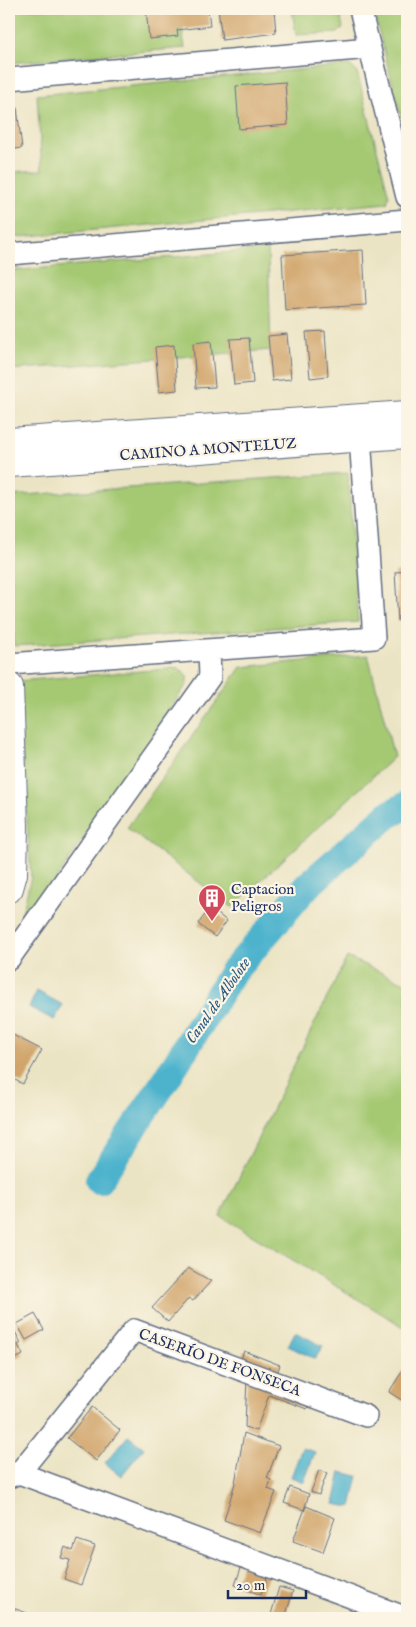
<svg xmlns="http://www.w3.org/2000/svg" width="416" height="1627" font-family="'IM FELL English',serif">
<style>
.green{fill:#a5c973;stroke:#607c68}
.water{fill:#4eb3cd;stroke:#347196}
.lines{fill:none;stroke-linecap:round;stroke-linejoin:round}
.canal{stroke:#4eb3cd;stroke-width:28}
.building{fill:#d0a46a}
.street-casing{stroke:#646e82;stroke-width:24}
.secondary-casing{stroke:#646e82;stroke-width:30}
.street{stroke:#fff;stroke-width:21}
.secondary{stroke:#fff;stroke-width:28}
.labels{text-anchor:middle;stroke-width:4.5;stroke-linejoin:round;paint-order:stroke}
.street-label{font-size:15px;fill:#1b2f5e;stroke:#fcf5e5}
.poi-label{font-size:15px;fill:#1b2f5e;stroke:#fcf5e5;text-anchor:start}
.water-label{font-size:16px;font-style:italic;fill:#2a577f;stroke:#fcf5e5}
</style>
<rect width="100%" height="100%" fill="#fcf5e5"/>
<filter id="ink" filterUnits="userSpaceOnUse"><feTurbulence type="fractalNoise" baseFrequency=".02" numOctaves="2"/><feDisplacementMap in="SourceGraphic" scale="10" xChannelSelector="R" yChannelSelector="G"/><feConvolveMatrix kernelMatrix="1 2 1 2 8 2 1 2 1" color-interpolation-filters="sRGB"/></filter>
<filter id="wash" filterUnits="userSpaceOnUse"><feTurbulence type="fractalNoise" baseFrequency=".0096" numOctaves="4" result="noise"/><feDisplacementMap in="SourceGraphic" scale="20" xChannelSelector="R" yChannelSelector="G"/><feGaussianBlur stdDeviation="1.12" result="paint"/><feColorMatrix in="noise" values="0 0 0 0 0 0 0 0 0 0 0 0 0 0 0 0 0 1.4 0 .05"/><feComposite in="paint" operator="in"/></filter>
<g filter="url(#wash)">
<rect width="100%" height="100%" fill="#ebe4c4"/>
<!-- green -->
<path class="green" d="M9,9H179L185,48L9,63Z
M292,9H339L343,28L338,33L296,35Z
M373,9H407V140Z
M350,65L357,72L389,196L387,203L9,238V172L42,170L37,95Z
M268,249L271,350L9,370V271Z
M348,473L358,622L14,646L9,558V496Z
M368,655L394,757L232,907L127,828L241,667Z
M178,668L187,675V684L15,941L31,877L17,681Z
M347,957L407,984V1329L220,1216Z"/>
<!-- water -->
<path class="water" d="M37,991L63,1005L54,1020L29,1007Z
M295,1332L323,1346L315,1359L288,1346Z
M128,1436L144,1448L121,1476L105,1463Z
M302,1448L315,1452L304,1482L291,1477Z
M341,1472L358,1476L351,1507L334,1504Z"/>
<g class="lines">
<!-- canal -->
<path class="canal" d="M99,1180L165,1081L232,973L307,886L388,815L407,805"/>
</g>
<g id="blocks">
<!-- building -->
<path class="building" d="M146,9H208L210,26L177,30L178,36L149,39Z
M218,9H274L276,33L222,40Z
M285,82L288,125L239,129L236,86Z
M17,108L22,148L9,150V109Z
M363,250L366,305L285,310L282,255Z
M325,331L328,376L310,378L306,332Z
M287,334L291,379L272,381L268,336Z
M249,338L253,383L234,385L230,339Z
M211,341L215,387L196,388L193,343Z
M174,345L177,390L159,392L155,347Z
M407,571V620L398,621L395,572Z
M210,908L227,921L215,937L198,924Z
M9,1033L42,1050L23,1084L9,1077Z
M188,1268L211,1281L193,1301L189,1298L168,1322L152,1308Z
M35,1314L44,1330L26,1340L17,1324Z
M12,1326L21,1343L18,1345L23,1355L9,1362V1328Z
M244,1351L280,1365L276,1376L240,1362Z
M407,1364V1395L403,1401L389,1392Z
M247,1377L310,1400L307,1409L269,1395L256,1431L245,1427Z
M92,1407L120,1430L96,1461L67,1438Z
M244,1433L279,1446L267,1478L271,1480L268,1489L276,1492L260,1533L224,1520L235,1483Z
M319,1470L327,1473L319,1495L311,1492Z
M290,1487L309,1494L304,1510L284,1503Z
M306,1506L335,1518L323,1552L293,1541Z
M77,1540L95,1546L81,1585L64,1579L70,1560L61,1558L65,1547L73,1551Z
M242,1565L268,1575L261,1595L235,1585Z
M279,1587L293,1591L285,1618H270Z
M13,1608L35,1616V1618H9Z"/>
</g>
</g>
<g filter="url(#ink)">
<use href="#blocks" fill-opacity="0" stroke="#646e82" stroke-width="1"/>
<g class="lines">
<!-- street casing -->
<g class="street-casing">
<path id="street" d="M360,9L407,197
M9,79L370,48
M9,254L407,220
M9,664L374,638L359,422
M9,959L210,677L209,650
M19,1473L407,1618
M9,1477L19,1473L134,1330L366,1416"/>
</g>
<!-- secondary casing -->
<g class="secondary-casing">
<path id="secondary" d="M9,442L407,415
M9,463L407,434
M9,687L14,827L13,874L9,888"/>
</g>
<!-- street -->
<use href="#street" class="street"/>
<!-- secondary -->
<use href="#secondary" class="secondary"/>
</g>
</g>
<!-- icons -->
<defs>
<g id="building-pin" transform="scale(1.4375)"><path d="M0 17L-7.5 6A9.5 9.5 0 1 1 7.5 6Z" fill="#d1495b" stroke="#fcf5e5"/><path d="M-4-6H4V6H1V3H-1V6H-4ZM-2.5-4.3h1.7v1.8h-1.7ZM.8-4.3h1.7v1.8H.8ZM-2.5-1h1.7V.8h-1.7ZM.8-1h1.7V.8H.8Z" fill="#fff"/></g>
</defs>
<g fill-rule="evenodd">
<use href="#building-pin" x="212" y="898"/>
</g>
<g class="labels">
<!-- street labels -->
<g class="street-label">
<text transform="translate(208 449) rotate(-4)" y="5">CAMINO A MONTELUZ</text>
<text transform="translate(220 1362) rotate(20)" y="5">CASERÍO DE FONSECA</text>
</g>
<!-- poi labels -->
<g class="poi-label">
<text x="231" y="894">Captacion<tspan x="231" dy="17">Peligros</tspan></text>
</g>
<!-- water labels -->
<g class="water-label">
<text transform="translate(217 1000) rotate(-55)" y="6">Canal de Albolote</text>
</g>
</g>
<!-- margin -->
<rect width="416" height="1627" fill="none" stroke="#fcf5e5" stroke-width="30"/>
<!-- scale -->
<path d="M228 1590v8h78v-8" fill="none" stroke="#1b2f5e" stroke-width="2.5"/>
<text x="236" y="1590" font-size="15" fill="#1b2f5e" stroke="#fcf5e5" stroke-width="4" paint-order="stroke">20 m</text>
</svg>
